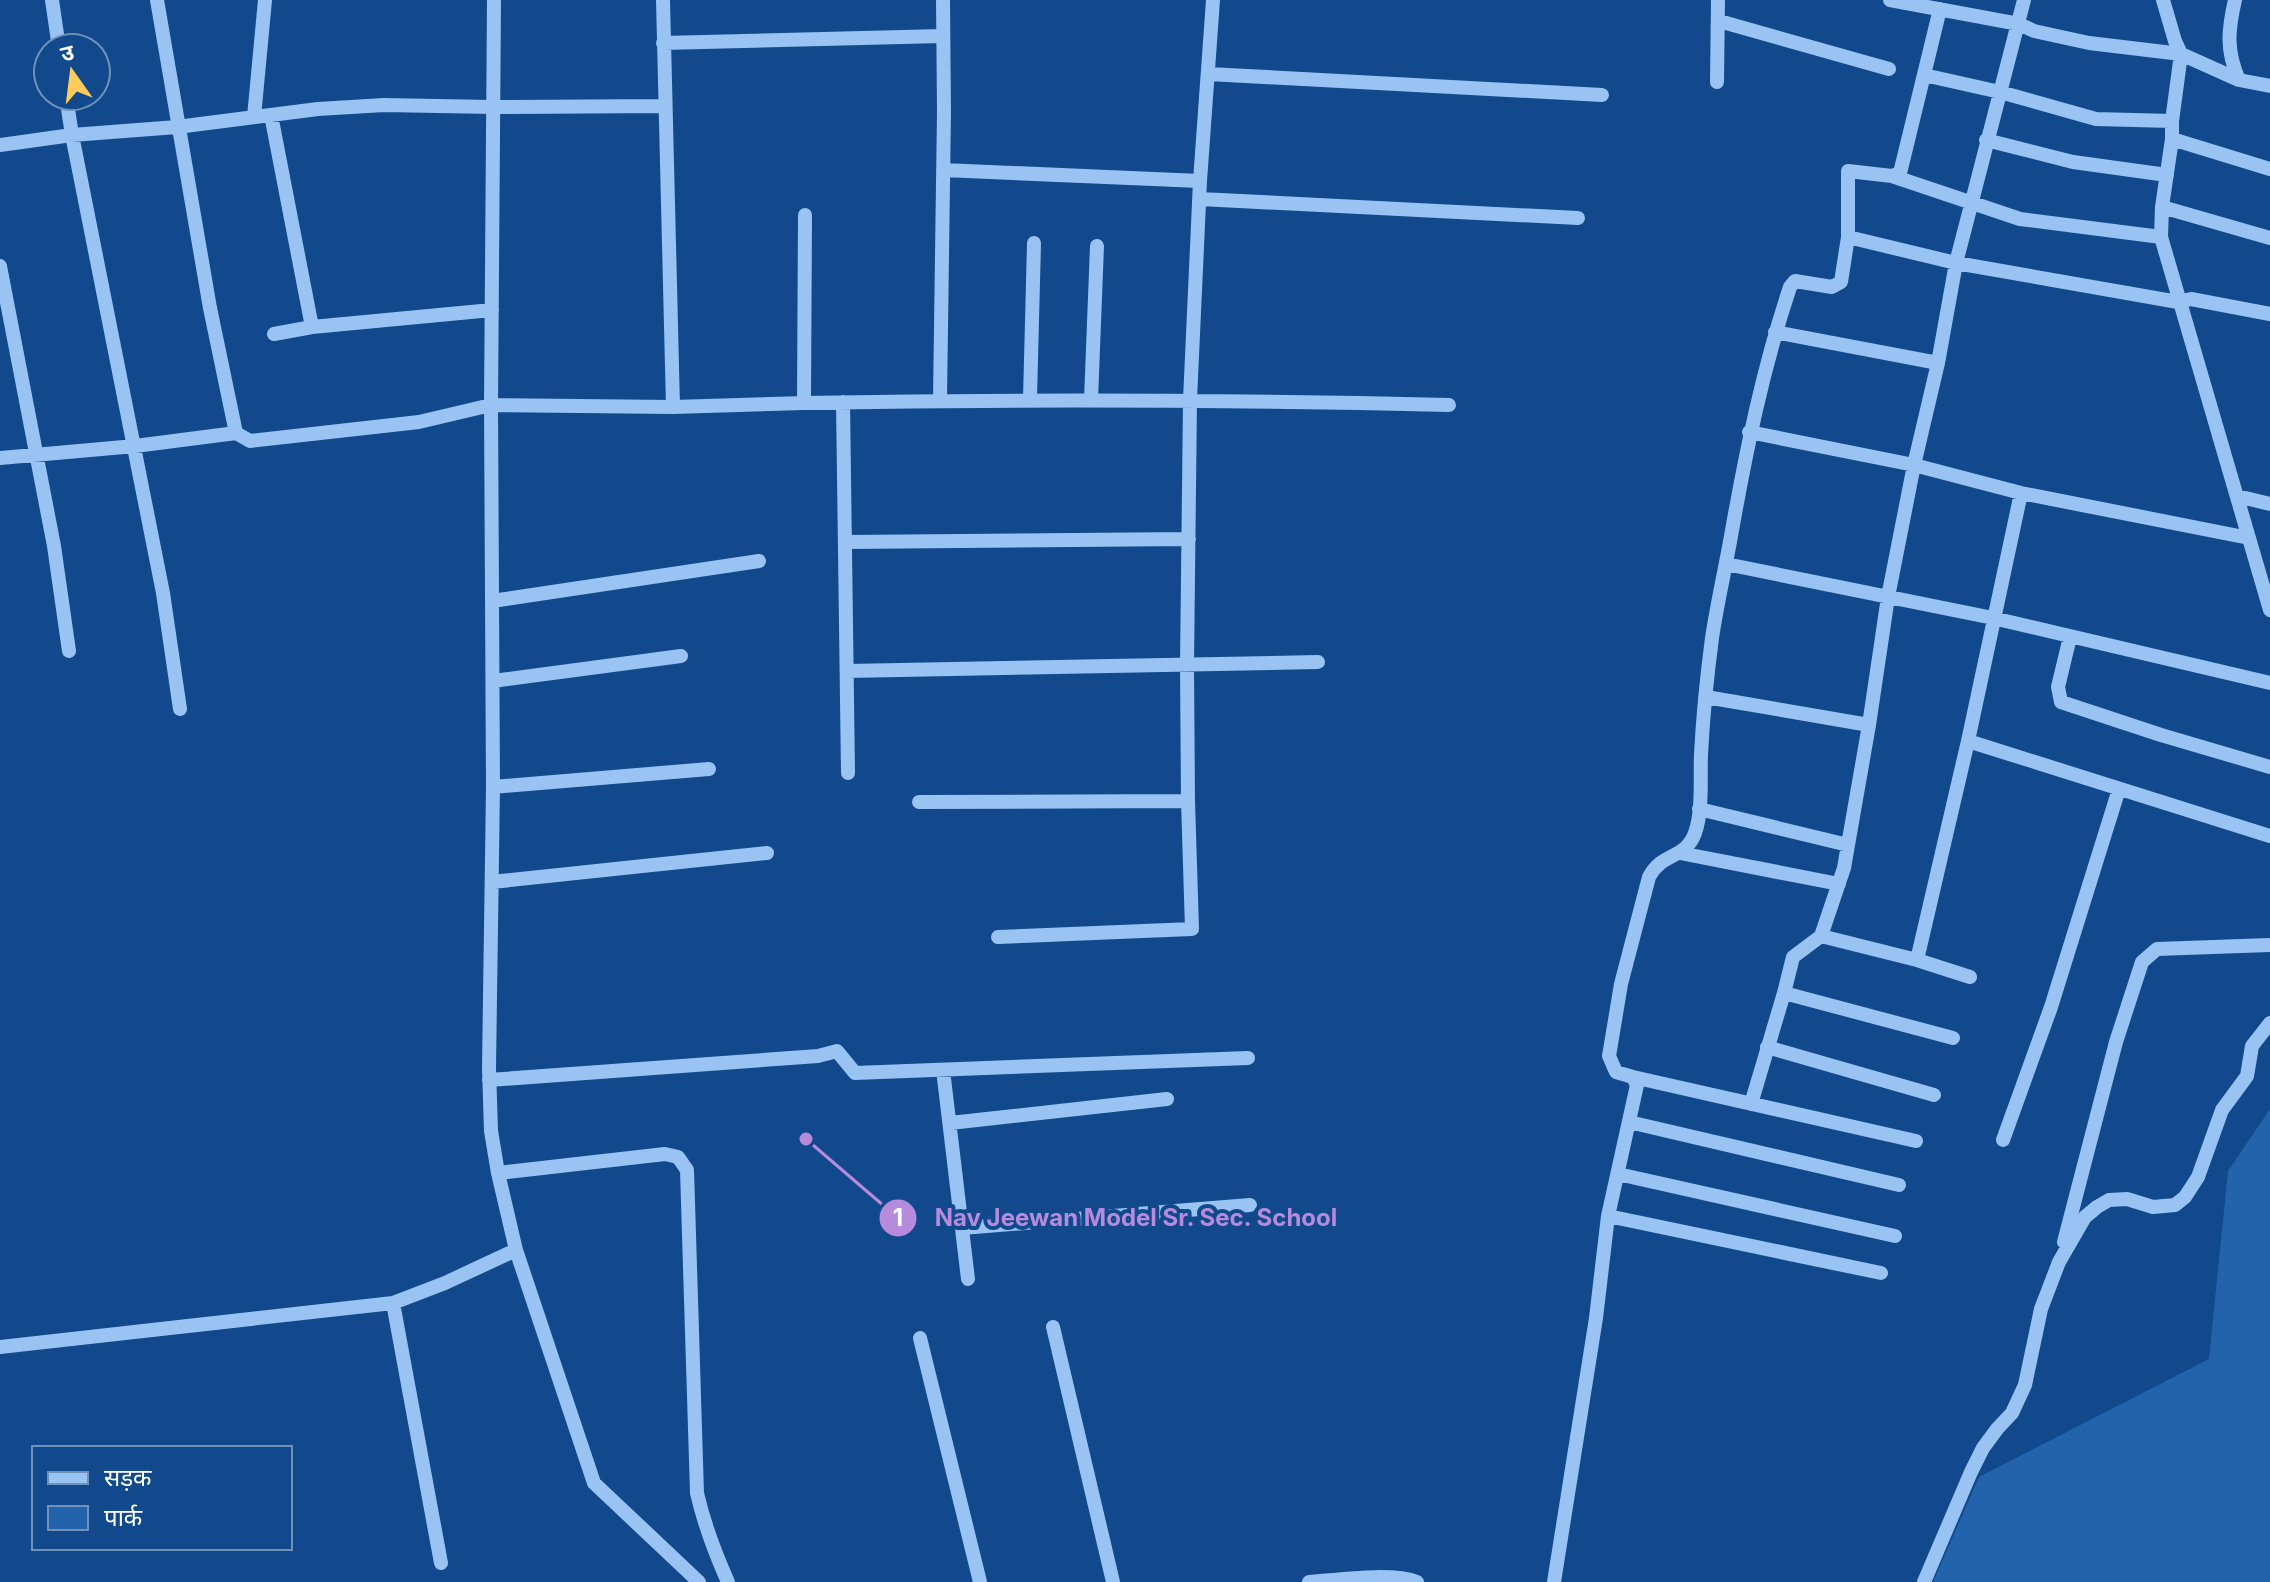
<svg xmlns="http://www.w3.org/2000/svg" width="2270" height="1582" font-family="Inter,'Noto Sans Devanagari',sans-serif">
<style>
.green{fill:#2263ac}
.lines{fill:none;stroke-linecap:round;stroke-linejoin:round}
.minor{stroke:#98c3f2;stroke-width:14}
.leader{fill:none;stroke:#b68bdc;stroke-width:3}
.callout-dot{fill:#b68bdc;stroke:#11498c;stroke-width:3}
.mark-label{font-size:24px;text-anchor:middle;font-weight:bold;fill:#fff}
.callout-label{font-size:24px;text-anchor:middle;font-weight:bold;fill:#b68bdc;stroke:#11498c;stroke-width:8;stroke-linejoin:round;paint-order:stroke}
</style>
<rect width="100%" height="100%" fill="#11498c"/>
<!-- green -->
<path class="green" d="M2270,1109V1582H1933L1979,1477L2209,1359L2228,1171Z"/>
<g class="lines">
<!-- minor -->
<path class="minor" d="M52,0L59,48
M157,0L210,308L236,433L250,441L419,422L491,405L673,407L804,403L805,215
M494,0L491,405L493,787L489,1068L491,1131L498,1173L516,1250L594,1483L699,1582
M663,0L673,407
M1890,0L2019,24L2034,31L2089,43L2181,54L2239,80L2270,86
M2163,0L2175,41L2181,54L2172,121V139L2162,207L2161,237L2270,610
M2235,0C2228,30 2226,51 2239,80
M1719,21L1889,69
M663,43L943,36
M1209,74L1602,95
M1924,75L2000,92L2096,119L2172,121
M1717,82L1718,0
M66,96L72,135L163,593L180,709
M271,115L312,327L492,310
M254,117L265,0
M2172,139L2270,169
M1986,140L2073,162L2167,175
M0,145L72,135L177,127L318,109L384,105L493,107L664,106
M943,170L1200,181
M1892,176L2020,219L2161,237
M1200,199L1578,218
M2162,207L2270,238
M1848,237L1956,263L2178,302L2191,299L2270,314
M0,266L54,546L69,651
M1775,332L1938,363
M274,334L312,327
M1030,399L1034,243
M940,400L944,111L943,0
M1091,400L1097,246
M843,402L848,773
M804,403C1019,399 1234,400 1449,405
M1749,432L1914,465L2021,493L2249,538
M0,458L135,446L236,433
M2237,496L2270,504
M845,542L1189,539
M1726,564L1993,618L2270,683
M492,601L759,561
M2070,637L2058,687L2061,702L2161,735L2270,767
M847,671L1318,662
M493,681L681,656
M1706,697L1869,725
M1968,741L2270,836
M493,787L709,769
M919,802L1188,801
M1699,809L1848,845
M1680,853L1839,884
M492,882L767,853
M1821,936L1917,960L1970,977
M998,937L1192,929L1188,801L1187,665L1190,400L1200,181L1213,0
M1917,960L1968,741L2021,493
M1784,993L1953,1038
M1767,1047L1934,1095
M943,1070L968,1279
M1633,1077L1916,1141
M489,1080L818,1056L837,1051L855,1073L1248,1058
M1751,1104L1784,993L1793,957L1821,936L1844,868L1869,725L1888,597L1914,465L1938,363L1956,263L2024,0
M1629,1122L1899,1185
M950,1123L1167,1099
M2003,1140L2051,1007L2119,789
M498,1173L665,1154L678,1157L687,1170L697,1493C704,1524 715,1553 728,1582
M1618,1174L1895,1236
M1608,1216L1881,1273
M962,1228L1250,1205
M2064,1242L2116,1042L2142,962L2157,949L2270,945
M393,1303L441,1563
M1053,1327L1113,1582
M920,1338L980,1582
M0,1347L393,1303L445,1283L516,1250
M1309,1582C1336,1580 1392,1572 1417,1582
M1554,1582L1596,1318L1608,1216L1637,1085L1633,1077L1616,1072L1609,1056L1621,984L1649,877C1663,851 1685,860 1695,833C1703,811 1700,777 1701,754C1703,716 1707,676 1712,638C1717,604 1725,570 1731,536C1746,451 1763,368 1790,287L1795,281L1832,287L1841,282L1848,237V171L1892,176L1900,173L1940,9
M1924,1582L1971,1472L1983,1448L1997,1429L2012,1413L2025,1385L2041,1309L2059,1262L2085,1217L2097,1207L2109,1200L2127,1199L2153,1207L2175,1205L2185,1197L2198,1177L2222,1110L2247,1076L2252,1046L2270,1023"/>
</g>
<!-- callouts -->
<path class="leader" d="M806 1139L898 1218"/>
<g class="callout-dot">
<circle cx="806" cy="1139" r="8"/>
<circle cx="898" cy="1218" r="20"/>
</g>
<g class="mark-label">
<text x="898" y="1226">1</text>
</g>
<g class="callout-label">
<text x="1136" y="1226">Nav Jeewan Model Sr. Sec. School</text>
</g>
<!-- legend -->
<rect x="32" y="1446" width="260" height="104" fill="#11498c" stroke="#7092ba" stroke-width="2"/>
<rect x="48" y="1472" width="40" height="12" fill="#98c3f2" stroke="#7092ba" stroke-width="2"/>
<text x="104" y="1486" font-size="24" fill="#ffffff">सड़क</text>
<rect x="48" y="1506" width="40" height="24" fill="#2263ac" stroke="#7092ba" stroke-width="2"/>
<text x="104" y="1526" font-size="24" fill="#ffffff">पार्क</text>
<!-- north arrow -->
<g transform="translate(72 72) rotate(346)"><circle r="38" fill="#11498c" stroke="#7092ba" stroke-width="2"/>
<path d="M0-6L14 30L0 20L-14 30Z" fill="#ffcb59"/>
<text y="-12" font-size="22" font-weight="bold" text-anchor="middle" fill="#ffffff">उ</text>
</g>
</svg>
